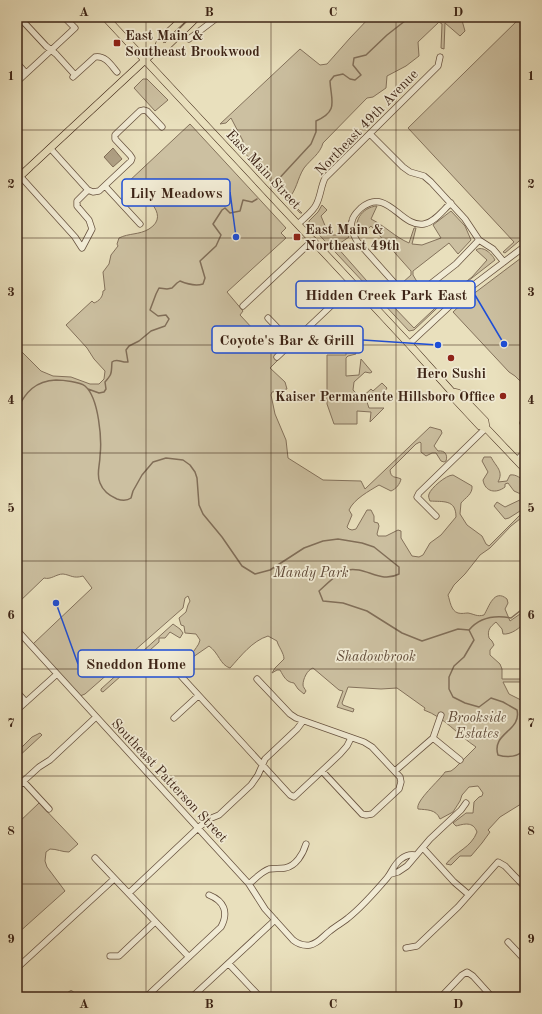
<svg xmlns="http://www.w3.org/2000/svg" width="542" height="1014" font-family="'Old Standard TT',serif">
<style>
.green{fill:#ccc0a1;stroke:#84725c}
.water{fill:#afa084;stroke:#816e58}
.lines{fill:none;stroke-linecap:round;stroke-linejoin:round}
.stream{stroke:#816e58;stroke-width:1.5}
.minor-casing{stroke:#685340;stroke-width:7}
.major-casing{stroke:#3d2416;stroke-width:8}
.minor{stroke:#f1ebd4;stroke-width:5.5}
.major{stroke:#e9e0bd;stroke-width:7}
.grid{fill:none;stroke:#3d2416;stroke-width:1;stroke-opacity:0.55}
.poi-dot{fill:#8f2418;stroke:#f1ebd4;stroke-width:1.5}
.labels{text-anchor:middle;stroke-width:3.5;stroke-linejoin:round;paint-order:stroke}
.poi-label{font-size:14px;font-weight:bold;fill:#3d2416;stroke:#f1ebd4;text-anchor:start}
.street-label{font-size:14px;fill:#3d2416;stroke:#f1ebd4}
.park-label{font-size:14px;font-style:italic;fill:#614b39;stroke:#f1ebd4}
.leader{fill:none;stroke:#1d4ed8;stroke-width:1.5}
.callout-dot{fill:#1d4ed8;stroke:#f1ebd4;stroke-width:1.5}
.callout{fill:#f1ebd4;stroke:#1d4ed8;stroke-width:1.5}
.callout-label{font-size:15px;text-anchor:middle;font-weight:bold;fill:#3d2416}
.neatline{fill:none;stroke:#3d2416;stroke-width:1.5}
.grid-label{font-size:13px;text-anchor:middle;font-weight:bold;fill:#3d2416}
</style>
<rect width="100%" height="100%" fill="#e9e0bd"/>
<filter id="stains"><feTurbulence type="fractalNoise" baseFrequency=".005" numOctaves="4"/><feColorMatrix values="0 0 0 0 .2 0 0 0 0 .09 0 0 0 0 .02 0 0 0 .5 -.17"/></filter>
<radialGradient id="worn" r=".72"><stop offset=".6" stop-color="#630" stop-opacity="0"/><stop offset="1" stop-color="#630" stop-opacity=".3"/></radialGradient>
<!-- green -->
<path class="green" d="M370,17H461L465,31L460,36L445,23L444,49L441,48L442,24L439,22L418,42L419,56L406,66L387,76L386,88L373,97L367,98L323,143C320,154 311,159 304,168C297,179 297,190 288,199L302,213H300L242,150L243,141L231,118L226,123L220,124L300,49L320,65L327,64L350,38Z
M521,17H525V236L505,253L503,252L514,242L408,128Z
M143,79H147L168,100L155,111L134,88Z
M190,124L286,228L281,233L286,238L227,292L243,311L240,315L280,358L270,368L285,382L287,389L272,392L271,395L275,414L286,440L288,458L323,480L361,481L365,489L430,427L441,430L442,433L434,446L438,451C445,450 448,455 446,461L444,462L441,461L436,453H432L426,456L421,452V443L420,442L416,444L390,470C391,479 395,476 401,479C400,484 396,489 391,491L379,485C369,491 354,499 349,510L352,515L347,527L349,529L352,530L356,529L367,510H371L374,516V522L378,523L379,526L377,534L378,536H386L398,530L401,531V538L412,556L419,557L423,555L430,543L441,535L456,517C456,499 443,502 430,501C429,498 428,497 429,494C431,488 446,475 453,475L472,486C473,494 465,498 461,503L460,514L467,525L482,536L486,544L489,546L522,513L520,511L509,518L505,519L494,506L497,502L505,507L524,498L523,495L514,491L508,483L505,484V487C496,494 485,492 483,480L488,472L482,461L484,457H491C496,467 504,471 498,482L507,481L510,475C516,474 521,478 525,483V515L511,526L490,548L480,555L465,574L454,585L448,595C450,601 451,611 458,613C462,614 465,613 468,613C474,614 477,617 484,615C489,607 494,588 507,599L508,603L505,609L510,621L520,614L525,613C525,614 525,619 525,620C522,628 510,635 503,634L502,629L496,622C490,627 487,630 489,638L492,641L494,645L490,650V655L500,664L502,669V679H525V682H503L509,694L519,699L525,704V804H521L500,817L488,830L490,832L482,843L471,856H460L451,865L446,864C456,851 471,848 477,832C473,821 464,824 456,826L453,823L466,813H473L474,802L479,797L482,796L483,793L478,786L469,787L462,795L460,801L453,812L440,819C436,809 427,810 418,809C415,801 440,780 445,772L451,771L455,768L476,747C458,735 444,717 424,710L425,708L397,688L381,689L348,687L342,703L343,705L354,709L353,712L337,707L343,691L339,690L313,668C307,670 303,679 303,685C303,687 305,689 306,691L304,694L298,689L294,683C286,682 284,677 280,670H277L272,673L275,668L284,659C284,653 278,646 277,641L268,636C252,641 241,656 230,668C220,665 219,653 209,646L193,657L192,655C194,649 199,646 200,640L196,634L185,633L184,626L181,625L179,618L186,612L188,605L190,601L188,596L185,598L183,608L85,694L80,696L33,644L92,588L83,576C73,579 71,575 63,574C56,574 51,580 44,578L17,604V347L41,371L53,376L71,377L90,384H99L104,379L105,371L94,359L87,348L66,325L92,301L94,303C99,301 103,297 103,291L105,290L103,272L109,264L111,255L118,246L117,244L119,238C129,233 139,235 149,229C173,214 140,192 127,183Z
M322,205L327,210L321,216L329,235H348L349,237L336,246L389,306L391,304L414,328L450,294L472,277L487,260L476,250C483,245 492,254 495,260L454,292L414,330L409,331L309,224V221L318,212Z
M377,206L371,219C385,226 395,237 409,243L414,228H416L412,244L422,245L441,238L433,225L451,211L465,226L471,240L458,254L449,243L413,271V275L419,285C413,288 408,287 402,283L411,275V271L371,226L360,236C351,223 362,207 377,206Z
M525,255V386L515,376L509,372L453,312L468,298Z
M336,326L348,336L356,354L348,356L346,358V376L359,375L361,359L372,372L370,373L365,372L354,382L353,390L361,398L371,389L373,391L382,383L387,388L383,394L370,393L367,395V402L369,408H384L370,422L371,412L357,411V424H334L327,404V355H346V342H338L329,334Z
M173,624L180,629L183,633L180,638L170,632L165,638H159V642L103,692L101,691V689Z
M40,733L42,735L17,758V752L32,737Z
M39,803L78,844L69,852C62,852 57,849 50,849L46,852L45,861L47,867L65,891L17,934V824Z"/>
<!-- water -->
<path class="water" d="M113,148L122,159L113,167L104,157Z"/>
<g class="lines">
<!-- stream -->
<path class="stream" d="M274,184L311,144L316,132V121C339,111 331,101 330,81L334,76L343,74L350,79L355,80L361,75L353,65L354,58L366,55L387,35L410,17
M88,389L99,393L104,392L106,389L105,382C113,373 111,373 112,362C117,358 122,363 128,362L126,350L129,346L139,341L151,331L165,326L169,319L166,315L158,316L150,310L156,294L159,288L167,289L172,288L177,283L180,281C187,284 196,286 203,284L205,278L200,261L216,246L221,235L213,224L222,210L225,208L230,213L240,211L243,200L252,202L257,199
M17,409C26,392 35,381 56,380C63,380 80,382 85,386C99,398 102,440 100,456C100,465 96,475 100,483C103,491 110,496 117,499C123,501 127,501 131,498L133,491L142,475L153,462L166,458L183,460L190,465L195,472L197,478L199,505L203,514L222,537L242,566L255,574L270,570L304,548L323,541L338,539L362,543L374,547L399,567V574C380,584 366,566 347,570C339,571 326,585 319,591L323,601L343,603L367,611L402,633L422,641L458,629L469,630
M469,630L474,640L464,657L454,666L449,677V689L453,697L465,703L479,707L491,698L503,702L517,710C522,731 491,733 498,755C508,758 517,757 525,750
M469,630C480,617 495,615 511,618L525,607"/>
<!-- minor casing -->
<g class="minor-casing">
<path id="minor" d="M19,17L46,46L56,54L75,75
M189,39L218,17
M17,63L26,73
M73,77L95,57C105,55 111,65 117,72
M20,79L75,28L64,17
M370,134L403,167L410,172L424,176L431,182L465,219L479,240L493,249L504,262
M50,148L88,190L93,192L99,191L131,161L132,158L130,155L115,139V135L118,132L140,111L144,110L147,111L162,127
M20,176L75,237L82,248L92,229L89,220L77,206V201L88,190
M105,186L140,224
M451,203C443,210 435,222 424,224C400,228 388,186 361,208C357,212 353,215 352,221C350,228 353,234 357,241L398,287C407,293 415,294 424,289L456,264L479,240
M298,224C304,218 314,211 317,203C321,194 321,186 325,178L438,66L440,57
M243,306L313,240
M268,318L292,343
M409,344L467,290L525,246
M277,357L353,285
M523,423L525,421
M517,460L525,452
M436,516L417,497L419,493L486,428
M17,630L249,884L265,909L293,940C298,944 303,946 310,945C319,943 323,936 330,931C336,926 342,923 348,918C362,907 375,892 387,878C392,872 394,864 401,859C406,855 410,854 415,855
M180,675L290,795L294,797L340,754L347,746L351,738
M257,679L290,714L296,718L364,742L372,747L400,777L401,782L399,789L372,814L366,815L362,814L322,771
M17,692L26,702
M17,710L57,674
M441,715L433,738L460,760
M174,718L198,696
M395,771L433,738
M23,781L49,809
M17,787L39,767L50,760L96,717
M423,848L454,882L468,894
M95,858L189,957
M391,874L398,872L407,866L430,839L461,810L466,803
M249,884C255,879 261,872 269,869C274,868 280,869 285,868C296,866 303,854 306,844
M129,893L198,828L209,819L219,815L251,785L258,775L265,759L297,729L303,721
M508,942L525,960
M406,948L417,946L458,907L498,862L505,866L525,887
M110,956H119L155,922
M229,964L260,997
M17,968L114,879
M67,997L71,994
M146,997L221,927C229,912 224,901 209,895
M192,997L275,920
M441,997L462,975L467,972L473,976L492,997"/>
</g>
<!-- major casing -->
<g class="major-casing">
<path id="major" d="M105,17L409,344L452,392L454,398L480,426L486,428L525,469
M158,48L167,46L197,17
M17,179L158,48L161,39L185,17
M452,392L458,393L485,421L486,428"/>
</g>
<!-- minor -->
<use href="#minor" class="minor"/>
<!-- major -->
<use href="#major" class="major"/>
</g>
<!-- grid -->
<path class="grid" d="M146,17V997M271,17V997M396,17V997M17,130H525M17,238H525M17,345H525M17,453H525M17,561H525M17,669H525M17,776H525M17,884H525"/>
<!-- markers -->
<g class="poi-dot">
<rect x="113" y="39" width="8" height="8" rx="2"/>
<rect x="293" y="233" width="8" height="8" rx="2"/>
<circle cx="451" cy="358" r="4"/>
<circle cx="503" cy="396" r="4"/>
</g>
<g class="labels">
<!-- poi labels -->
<g class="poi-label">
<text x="125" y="40">East Main &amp;<tspan x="125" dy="16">Southeast Brookwood</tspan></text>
<text x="305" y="234">East Main &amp;<tspan x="305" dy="16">Northeast 49th</tspan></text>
<text x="451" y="378" text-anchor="middle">Hero Sushi</text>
<text x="495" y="401" text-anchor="end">Kaiser Permanente Hillsboro Office</text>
</g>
<!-- street labels -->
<g class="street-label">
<text transform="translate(366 122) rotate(-46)" y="5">Northeast 49th Avenue</text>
<text transform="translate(264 169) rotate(47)" y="5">East Main Street</text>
<text transform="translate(170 780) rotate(47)" y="5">Southeast Patterson Street</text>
</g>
<!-- park labels -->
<g class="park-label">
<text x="311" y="577">Mandy Park</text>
<text x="376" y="661">Shadowbrook</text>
<text x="477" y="722">Brookside<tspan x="477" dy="16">Estates</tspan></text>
</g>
</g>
<!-- callouts -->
<path class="leader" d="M236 237L230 192M504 344L475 295M438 345L363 340M56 603L78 664"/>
<g class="callout-dot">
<circle cx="236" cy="237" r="4"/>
<circle cx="504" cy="344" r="4"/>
<circle cx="438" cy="345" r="4"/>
<circle cx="56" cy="603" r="4"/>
</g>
<g class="callout">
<rect x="122" y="179" width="108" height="27" rx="4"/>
<rect x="296" y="281" width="179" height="27" rx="4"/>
<rect x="212" y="326" width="151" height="27" rx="4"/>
<rect x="78" y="650" width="116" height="27" rx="4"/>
</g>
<g class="callout-label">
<text x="176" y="198">Lily Meadows</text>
<text x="386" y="300">Hidden Creek Park East</text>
<text x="287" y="345">Coyote's Bar &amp; Grill</text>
<text x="136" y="669">Sneddon Home</text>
</g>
<!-- margin -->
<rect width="542" height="1014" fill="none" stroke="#e9e0bd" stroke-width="44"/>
<rect x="22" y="22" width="498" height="970" class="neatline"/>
<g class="grid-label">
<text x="84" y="16">A</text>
<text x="209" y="16">B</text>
<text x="333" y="16">C</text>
<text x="458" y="16">D</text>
<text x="11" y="80">1</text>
<text x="531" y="80">1</text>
<text x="11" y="188">2</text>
<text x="531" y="188">2</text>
<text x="11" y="296">3</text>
<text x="531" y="296">3</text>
<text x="11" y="404">4</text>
<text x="531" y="404">4</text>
<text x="11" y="512">5</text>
<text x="531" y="512">5</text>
<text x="11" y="619">6</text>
<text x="531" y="619">6</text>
<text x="11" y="727">7</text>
<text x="531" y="727">7</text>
<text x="11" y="835">8</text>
<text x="531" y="835">8</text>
<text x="11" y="943">9</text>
<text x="531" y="943">9</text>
<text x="84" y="1008">A</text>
<text x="209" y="1008">B</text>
<text x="333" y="1008">C</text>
<text x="458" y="1008">D</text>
</g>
<rect width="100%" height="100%" filter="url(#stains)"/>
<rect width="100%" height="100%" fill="url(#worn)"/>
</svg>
